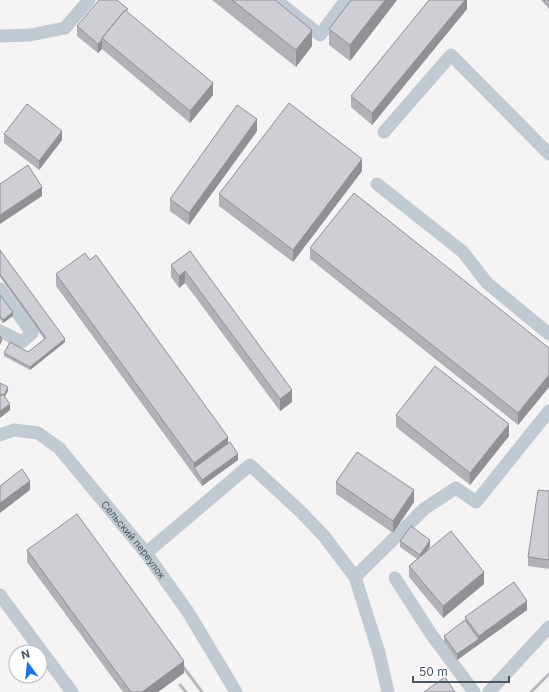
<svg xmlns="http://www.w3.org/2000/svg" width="549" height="692" font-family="Inter,sans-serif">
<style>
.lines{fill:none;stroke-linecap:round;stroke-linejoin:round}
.minor{stroke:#c1cad2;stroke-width:13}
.rail{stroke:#b5b8bd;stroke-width:3}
.wall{fill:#b0b2b7}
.shaded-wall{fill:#909195}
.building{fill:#cdcfd5;stroke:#909195}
.labels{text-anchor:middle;stroke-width:3;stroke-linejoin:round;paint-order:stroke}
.street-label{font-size:10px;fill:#4a5661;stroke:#fff}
</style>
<rect width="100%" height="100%" fill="#f5f3f3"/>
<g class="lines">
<!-- minor -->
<g class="minor">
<path d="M276,0L320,35L346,0"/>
<path d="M0,36L30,35L65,28L89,0"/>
<path d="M384,132L451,55L549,154"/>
<path d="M377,184L463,252L487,283L549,334"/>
<path d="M0,289L32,333L22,342L0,331"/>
<path id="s1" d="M0,435L14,430L38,433L59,448L146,553L188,612L236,692"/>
<path d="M146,553L250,465L300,511L324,536L355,577L379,653L388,692"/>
<path d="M355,577L424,509L456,488L476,502L549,411"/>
<path d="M395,578L431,634L474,692"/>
<path d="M0,595L72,692"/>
<path d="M489,692L549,627"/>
</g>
<!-- rail -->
<path class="rail" d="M178,660L202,692
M180,685L186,692
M531,692L549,674"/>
</g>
<!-- wall -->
<path class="wall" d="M212,0H275L312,46L296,67Z
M351,0H397L350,61L329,45V29Z
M467,0V9L372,125L351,107V96Z
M541,0H549V9Z
M128,12L213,95L190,123L102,49L98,53L77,36V26Z
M257,131L189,225L170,211V199Z
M4,134L62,140L39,170L4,143Z
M362,171L293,262L219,206V194Z
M310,248L549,348V387L518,425L310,259Z
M0,250L65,342L30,370L4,356V353L28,352L44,339L0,277Z
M190,251L292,402L280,411L185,283L179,288L171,277V265Z
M56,274L228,444L238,460L202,486L56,286Z
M0,295L13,316L3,323L0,319Z
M396,415L509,436L470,485L396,427Z
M336,482L414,502L393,533L336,494Z
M549,491V569L528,566V557Z
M400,541L430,546L427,551L484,584L443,618L409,577V566L417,559L400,547Z
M27,550L184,673L158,692H123L27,562Z
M527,610L457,660L444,642V636L465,620V617Z"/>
<!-- shaded-wall -->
<path class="shaded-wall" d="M385,0H397L350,61V45Z
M465,0H467V9L372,125V113Z
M312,30V46L296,67V50Z
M102,40V49L98,53V44Z
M213,83V95L190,123V111Z
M257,119V131L189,225V213Z
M62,131V140L39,170V161Z
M362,159V171L293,262V250Z
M42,187V196L0,224V215Z
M185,271V283L179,288V276Z
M13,312V316L3,323V320Z
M2,338V341L0,345V342Z
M65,339V342L30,370V367Z
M549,375V387L518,425V413Z
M8,387V391L3,400V397Z
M292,390V402L280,411V399Z
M10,404V410L0,418V411Z
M509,424V436L470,485V473Z
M228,437V449L194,468V463Z
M238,454V460L202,486V480Z
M30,481V490L0,513V503Z
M414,490V502L393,533V521Z
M430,540V546L420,561V555Z
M484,572V584L443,618V606Z
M527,601V610L457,660V654L479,639V636Z
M184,661V673L158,692H142Z"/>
<!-- building -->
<path class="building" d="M99,0H117L128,9L126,11L125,10L102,38V40L98,44L77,26Z
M232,0H275L312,30L296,50Z
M351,0H385L350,45L329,29Z
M429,0H465L372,113L351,96Z
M544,0H549V6Z
M125,10L213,83L190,111L102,38Z
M289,103L362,159L293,250L219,194Z
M27,104L62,131L39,161L4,134Z
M237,105L257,119L189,213L170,199Z
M28,165L42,187L0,215V184Z
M354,193L549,348V375L518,413L310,248Z
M0,250L65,339L30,367L4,353L10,342L28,352L46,338L0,274Z
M190,251L292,390L280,399L185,271L179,276L171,265Z
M85,253L90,260L96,255L228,437L194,463L56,274Z
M0,295L13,312L3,320L0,316Z
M0,336L2,338L0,342Z
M435,366L509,424L470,473L396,415Z
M0,383L8,387L4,395L3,394L0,396Z
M3,394L10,404L0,411V396Z
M230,442L238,454L202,480L194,468Z
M357,452L414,490L393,521L336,482Z
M22,469L30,481L0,503V486Z
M538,490L549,491V560L528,557Z
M77,514L184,661L142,692H131L27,550Z
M411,526L430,540L420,555L400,541Z
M451,531L484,572L443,606L409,566Z
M514,582L527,601L479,636L465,617Z
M465,620L479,639L457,654L444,636Z
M445,677L455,692H424Z"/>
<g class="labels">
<!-- street labels -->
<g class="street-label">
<text dy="4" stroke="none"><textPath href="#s1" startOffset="183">Сельский переулок</textPath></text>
</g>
</g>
<!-- north arrow -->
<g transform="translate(28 664) rotate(345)"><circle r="19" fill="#ffffff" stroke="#b7bbc0"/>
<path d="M0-3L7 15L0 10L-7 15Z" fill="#1a73e8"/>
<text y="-6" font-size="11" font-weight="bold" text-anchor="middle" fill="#4a5661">N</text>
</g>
<!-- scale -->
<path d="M413 676v6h96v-6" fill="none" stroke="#4a5661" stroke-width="2"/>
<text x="419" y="676" font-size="12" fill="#4a5661" stroke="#ffffff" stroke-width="3" paint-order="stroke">50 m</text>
</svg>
